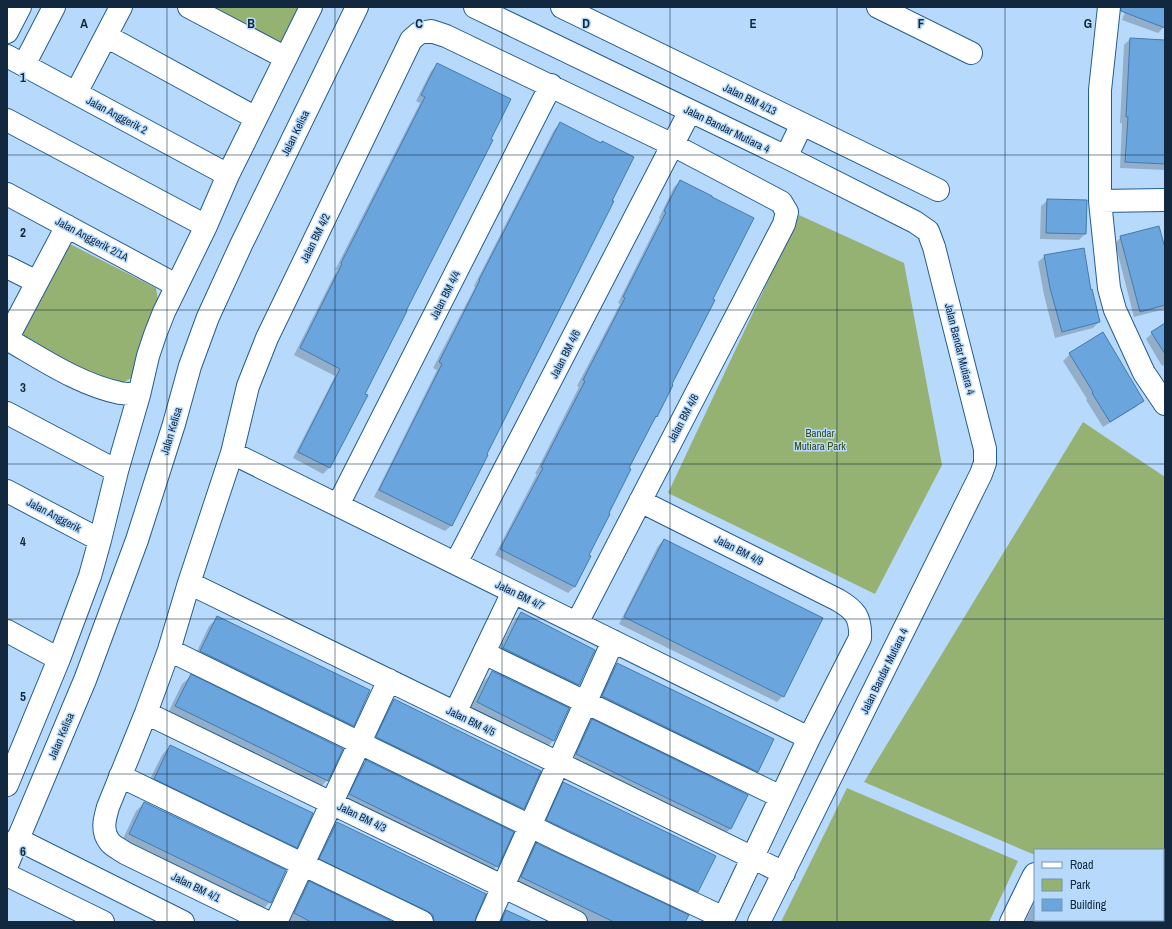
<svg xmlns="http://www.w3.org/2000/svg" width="1172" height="929" font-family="'Archivo Narrow',sans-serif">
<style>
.green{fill:#95b273}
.shadow{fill:#0003}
.building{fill:#6aa5dd;stroke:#437baf}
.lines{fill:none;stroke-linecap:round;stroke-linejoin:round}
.minor-casing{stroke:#245d8f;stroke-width:24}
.major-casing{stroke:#245d8f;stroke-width:24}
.minor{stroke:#fff;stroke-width:22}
.major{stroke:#fff;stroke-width:22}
.grid{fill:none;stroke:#11283e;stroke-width:1;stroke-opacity:0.55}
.labels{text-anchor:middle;stroke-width:3;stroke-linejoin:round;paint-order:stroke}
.street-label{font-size:11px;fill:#11283e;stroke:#b7dafc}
.park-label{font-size:11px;fill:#384d19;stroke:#b7dafc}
.grid-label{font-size:13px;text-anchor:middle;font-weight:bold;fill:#11283e;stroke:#b7dafc;stroke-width:3;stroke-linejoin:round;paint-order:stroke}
</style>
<rect width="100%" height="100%" fill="#b7dafc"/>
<!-- green -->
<path class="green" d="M204,7H299L279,47Z
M799,215L904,263L942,465L875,594L668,493Z
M64,241L156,288L159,306L135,376L120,384H111L15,337Z
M1083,422L1165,477V910L1163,909V850H1035V855L864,782Z
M847,788L1018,861L989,922H781Z"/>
<!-- shadow -->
<path class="shadow" d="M1127,7H1165L1164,27L1158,33L1122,20Z
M1130,39L1165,41V170L1120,168L1122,123H1120L1124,45Z
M438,64L364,394L330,467L323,474L293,458L335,376L294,355L337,270H335L420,103L416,101L431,71Z
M560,123L452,525L445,531L374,497L437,370L433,368L475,287L474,286L554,130Z
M681,181L670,385L657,416L652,421L628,469L588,555L590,556L574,587L568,593L495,555L537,474H535L579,387L577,386L620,304L618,303L660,219L659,218L674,187Z
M1048,200L1085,234L1079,240L1040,239L1041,206Z
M1121,237L1162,242L1165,241V309L1134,317L1115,243Z
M1045,256L1090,291L1099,322L1093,328L1055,338L1044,295L1038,262Z
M1165,325V366L1164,365L1162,366L1146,339L1152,333Z
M1103,334L1142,401L1136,407L1103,427L1086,400L1087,399L1063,361L1070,354Z
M664,540L783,696L777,702L619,624L658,546Z
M521,613L579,685L570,693L495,657L513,622Z
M218,617L369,691L353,726L344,734L193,660L209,626Z
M617,664L757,771L749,780L594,705L609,672Z
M493,672L568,709L553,741L545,749L469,710L484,681Z
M191,676L327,780L319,789L167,715L182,684Z
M394,701L523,809L515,817L368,746L385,709Z
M592,720L746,795L730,829L722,837L568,763L583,729Z
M170,746L296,847L288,856L146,787L162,755Z
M366,761L497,866L489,874L342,803L357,769Z
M564,783L697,891L689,900L539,829L555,792Z
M144,803L270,902L262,910L121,843L136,811Z
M337,823L474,922H422L312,867L328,831Z
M536,844L684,922H588L513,886L528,853Z
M309,882L391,922H286L301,891Z
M1035,901V920H1074V922H1025Z
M506,911L529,922H497L498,919Z"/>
<!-- building -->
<path class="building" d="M1121,7H1165V28L1121,11Z
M1130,38L1165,40V164L1125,162L1128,117H1126Z
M437,63L511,99L491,139L493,140L406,311H407L365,394L368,395L330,468L298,452L340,369L300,348L342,264L341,263L425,97L421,95Z
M560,122L601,143L602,141L634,157L612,201H614L487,454L488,455L452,526L379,490L442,364L439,362L480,280H479Z
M680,180L712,196V197L754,218L713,299L715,300L672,384L673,385L657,417L656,416L629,468L631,469L609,513L610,514L589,555L591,556L575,587L500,549L543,468L541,467L585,381L583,380L625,298L623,297L666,212L664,211Z
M1047,199L1087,200L1086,234L1046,233Z
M1159,226L1165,248V305L1140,312L1120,236Z
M1084,248L1091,290L1092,289L1100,322L1062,332L1050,288L1044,255Z
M1165,323V354L1151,332Z
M1103,332L1144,401L1110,422L1092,393L1093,392L1069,353Z
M664,539L823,618L784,697L624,617Z
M521,612L595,650L579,685L503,648Z
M217,616L370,690L354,726L200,651Z
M617,663L774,739L758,772L602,696Z
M492,671L569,708L554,741L477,702Z
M191,674L343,749L328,781L175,706Z
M394,699L541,771L524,809L376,737Z
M592,719L748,795L731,829L576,754Z
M170,745L313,813L297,848L154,779Z
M366,760L514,832L498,867L349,794Z
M563,782L716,856L698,892L546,820Z
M144,802L286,870L271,903L129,834Z
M337,822L486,894L476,917L475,922H434L433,915L427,911L319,859Z
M536,843L689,915L685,922H614L521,877Z
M309,881L393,922H311L294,913Z
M506,910L532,922H501Z"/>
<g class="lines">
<!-- minor casing -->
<g class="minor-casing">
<path id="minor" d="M189,7L286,58
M475,7L786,157L915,222L928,231L934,247L985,449V463L981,474L759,922
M562,7L938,190
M878,7L971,53
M1109,7L1100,90V201L1109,288L1115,310L1144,373L1165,404
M7,32L20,7
M106,36L256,118
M7,56L228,175
M24,65L54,7
M76,93L121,7
M7,120L206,226
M786,157L802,124
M7,194L176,285
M1100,201L1165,200
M7,267L37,282
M7,339C42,359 80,385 120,393C126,394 133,394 139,395
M7,339L67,226
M7,413L117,471
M232,453L809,738
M7,491L100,540
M640,501L838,600C855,610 861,617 860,638L809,738L722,922
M338,505L551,85
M456,563L690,111
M189,583L784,873
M7,631L59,659
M169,650L567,844L724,918
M484,653L781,797
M146,713L576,922
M455,713L513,592
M120,776L422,922
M7,785L59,659L90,576L100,540L117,471L139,395L148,356L155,335L164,312L206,226L228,175L311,7
M17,839L183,922
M7,875L103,922
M1157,920L1161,922
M267,922L125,853C120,849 112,846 109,841C101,830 105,818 108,807L146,713L169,650L189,583L232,453L248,386L267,338L411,40L419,33L431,31L446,36L673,145L781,202L787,212L784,224L577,623
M276,922L389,680
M487,922L613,641
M1011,922L1033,877L1035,874
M1087,922L1088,920"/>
</g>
<!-- major casing -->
<g class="major-casing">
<path id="major" d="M7,865L85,680L137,540L174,424L190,366L208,317L241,245L357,7"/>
</g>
<!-- minor -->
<use href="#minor" class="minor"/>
<!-- major -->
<use href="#major" class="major"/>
</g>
<!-- grid -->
<path class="grid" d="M167,7V922M335,7V922M502,7V922M670,7V922M837,7V922M1005,7V922M7,155H1165M7,310H1165M7,464H1165M7,619H1165M7,774H1165"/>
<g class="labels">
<!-- street labels -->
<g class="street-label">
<text transform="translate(750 99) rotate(26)" y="4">Jalan BM 4/13</text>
<text transform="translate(117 115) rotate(28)" y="4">Jalan Anggerik 2</text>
<text transform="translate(727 129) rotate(26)" y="4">Jalan Bandar Mutiara 4</text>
<text transform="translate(295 133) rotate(-64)" y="4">Jalan Kelisa</text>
<text transform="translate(315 238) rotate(-64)" y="4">Jalan BM 4/2</text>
<text transform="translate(92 239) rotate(28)" y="4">Jalan Anggerik 2/1A</text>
<text transform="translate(445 295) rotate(-63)" y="4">Jalan BM 4/4</text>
<text transform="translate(960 349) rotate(76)" y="4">Jalan Bandar Mutiara 4</text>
<text transform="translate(565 354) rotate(-63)" y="4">Jalan BM 4/6</text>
<text transform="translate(683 418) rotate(-62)" y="4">Jalan BM 4/8</text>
<text transform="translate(171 431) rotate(-73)" y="4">Jalan Kelisa</text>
<text transform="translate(54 515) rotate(28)" y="4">Jalan Anggerik</text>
<text transform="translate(739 550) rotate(27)" y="4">Jalan BM 4/9</text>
<text transform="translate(520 595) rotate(26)" y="4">Jalan BM 4/7</text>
<text transform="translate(884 671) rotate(-64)" y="4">Jalan Bandar Mutiara 4</text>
<text transform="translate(471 721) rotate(26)" y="4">Jalan BM 4/5</text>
<text transform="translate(61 736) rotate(-67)" y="4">Jalan Kelisa</text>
<text transform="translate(362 817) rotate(26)" y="4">Jalan BM 4/3</text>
<text transform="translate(196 887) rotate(26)" y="4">Jalan BM 4/1</text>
</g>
<!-- park labels -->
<g class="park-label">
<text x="820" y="437">Bandar<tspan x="820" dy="13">Mutiara Park</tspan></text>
</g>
</g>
<g class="grid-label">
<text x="84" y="28">A</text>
<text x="251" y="28">B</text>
<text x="419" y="28">C</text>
<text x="586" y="28">D</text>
<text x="753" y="28">E</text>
<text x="921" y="28">F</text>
<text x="1088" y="28">G</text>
<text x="23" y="82">1</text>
<text x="23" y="237">2</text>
<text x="23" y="392">3</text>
<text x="23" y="546">4</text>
<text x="23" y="701">5</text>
<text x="23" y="856">6</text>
</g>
<!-- border -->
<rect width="1172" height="929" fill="none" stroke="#11283e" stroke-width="16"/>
<!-- legend -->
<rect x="1034" y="849" width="130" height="72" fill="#b7dafc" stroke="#7593b0"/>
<rect x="1042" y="862" width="20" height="6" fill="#ffffff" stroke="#7593b0"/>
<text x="1070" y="869" font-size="12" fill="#11283e">Road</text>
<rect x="1042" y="879" width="20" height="12" fill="#95b273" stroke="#7593b0"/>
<text x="1070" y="889" font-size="12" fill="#11283e">Park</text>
<rect x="1042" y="899" width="20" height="12" fill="#6aa5dd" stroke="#7593b0"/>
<text x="1070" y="909" font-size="12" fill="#11283e">Building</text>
</svg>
